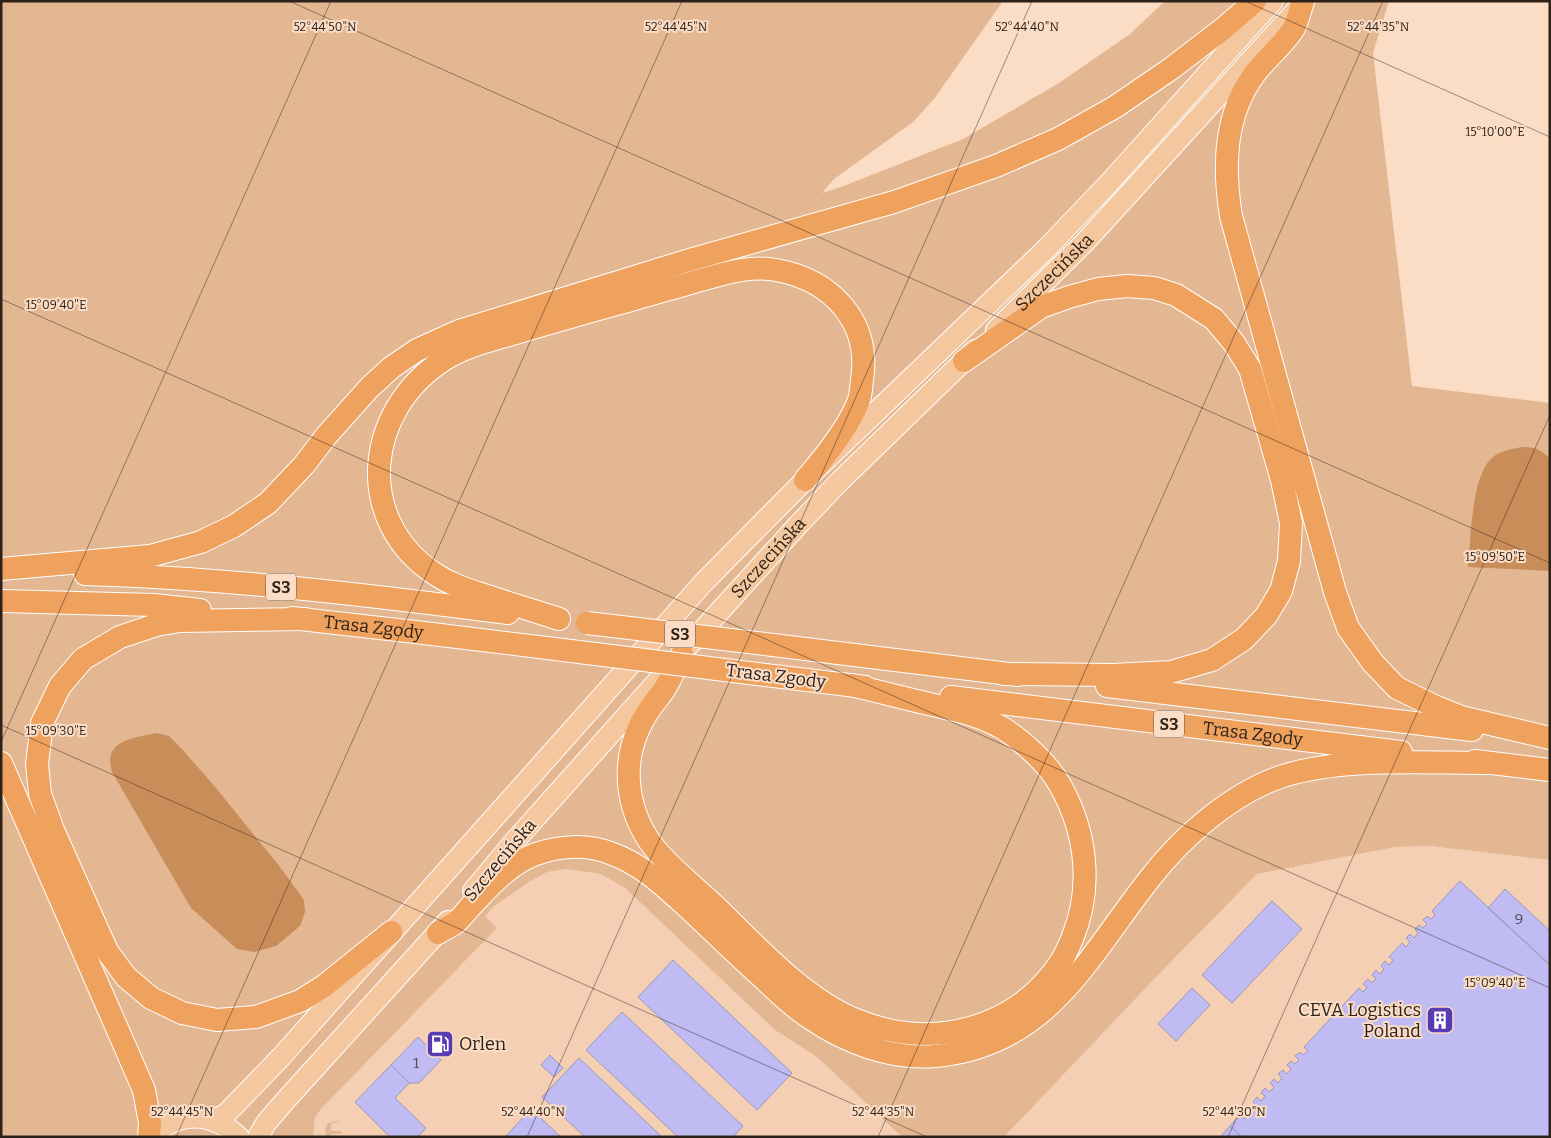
<svg xmlns="http://www.w3.org/2000/svg" width="1551" height="1138" font-family="Bitter,serif">
<style>
.built{fill:#f4cfb3}
.green{fill:#e4b793}
.water{fill:#c98d5a}
.building{fill:#c1bbf4;stroke:#9a98b8}
.lines{fill:none;stroke-linecap:round;stroke-linejoin:round}
.major-casing{stroke:#fff;stroke-width:22}
.highway-casing{stroke:#fff;stroke-width:24}
.major{stroke:#f5c79e;stroke-width:20}
.highway{stroke:#efa15e;stroke-width:22}
.highway-bridge-casing{stroke:#fff;stroke-width:24;stroke-linecap:butt}
.highway-bridge{stroke:#efa15e;stroke-width:22}
.ticks{fill:none;stroke:#2d2219;stroke-width:1;stroke-opacity:0.45}
.labels{text-anchor:middle;stroke-width:4;stroke-linejoin:round;paint-order:stroke}
.number-label{font-size:15px;fill:#524850}
.shield{fill:#fbdcc4;stroke:#6b5a4c;stroke-width:1}
.shield-label{font-size:16px;font-weight:bold;fill:#2d2219}
.street-label{font-size:18px;fill:#2d2219;stroke:#fbdcc4}
.poi-label{font-size:18px;fill:#2d2219;stroke:#fbdcc4;text-anchor:end}
.ticks-label{font-size:12px;text-anchor:middle;fill:#2d2219;stroke:#fbdcc4;stroke-width:4;stroke-linejoin:round;paint-order:stroke}
</style>
<rect width="100%" height="100%" fill="#fbdcc4"/>
<!-- built -->
<path class="built" d="M1430,846L1550,860V1137H1004L1159,974L1257,874L1395,847Z
M567,869L601,874L625,888L775,1030L817,1057L902,1137H313L315,1118L320,1110L497,928L485,916L494,906L529,882L547,872Z"/>
<!-- green -->
<path class="green" d="M1,1H1003L934,99L913,122L834,179L822,193L841,187L963,139L1059,83L1130,34L1165,1H1389L1373,53L1412,386L1550,403V860L1430,846L1395,847L1257,874L1159,974L1004,1137H902L817,1057L775,1030L625,888L601,874L567,869L547,872L529,882L494,906L485,916L497,928L320,1110L315,1118L313,1137H1Z
M342,1120L331,1124V1131H341L342,1134H331V1137H326L325,1129L328,1123Z"/>
<!-- water -->
<path class="water" d="M1523,447C1535,447 1542,450 1550,459V571L1468,567C1471,539 1471,473 1494,456C1501,451 1514,448 1523,447Z
M157,733L169,736L182,749L216,788L280,867L304,900L305,912L300,926L276,946L254,952L237,949L191,908L112,772C102,740 134,738 157,733Z"/>
<!-- building -->
<path class="building" d="M1460,881L1550,965V1137H1242L1230,1126L1240,1115L1244,1119L1248,1114L1244,1111L1249,1106L1252,1110L1256,1105L1253,1102L1257,1097L1261,1101L1265,1096L1261,1093L1265,1088L1269,1092L1274,1087L1270,1083L1274,1079L1278,1083L1282,1078L1278,1074L1283,1070L1287,1074L1291,1069L1287,1065L1291,1061L1295,1064L1299,1060L1295,1056L1300,1052L1303,1055L1308,1051L1304,1047L1359,988L1363,992L1367,987L1363,984L1368,979L1372,983L1376,978L1372,975L1376,970L1380,974L1384,969L1381,966L1385,961L1389,965L1393,960L1389,957L1402,943L1406,947L1410,942L1406,938L1410,934L1414,938L1418,933L1415,929L1419,925L1423,928L1427,924L1423,920L1427,916L1431,919L1435,915L1432,911Z
M1505,889L1550,931V965L1488,908Z
M1272,901L1302,929L1232,1003L1202,975Z
M673,960L792,1073L757,1110L638,997Z
M1192,988L1210,1005L1176,1041L1158,1024Z
M622,1012L743,1126L733,1137H678L586,1050Z
M418,1037L441,1060L419,1083H409L391,1065Z
M550,1055L563,1068L554,1077L541,1065Z
M579,1058L662,1137H585L542,1097Z
M391,1065L409,1083L395,1098L426,1128L418,1137H390L355,1102Z
M531,1109L561,1137H505Z
M1230,1126L1242,1137H1220Z"/>
<g class="lines">
<!-- major casing -->
<g class="major-casing">
<g id="major">
<path id="s1" d="M996,330L1085,242L1301,5"/>
<path id="s2" d="M689,645L798,525L840,481L975,350"/>
<path d="M473,891L513,843L670,667"/>
<path d="M213,1120L226,1114L281,1057L704,582L805,480L1047,248L1109,183L1273,1"/>
<path d="M151,1137C178,1111 211,1111 239,1137"/>
<path d="M258,1137L266,1123L284,1102L448,921"/>
</g>
</g>
<!-- highway casing -->
<g class="highway-casing">
<g id="highway">
<path d="M1303,2C1300,10 1298,20 1294,28C1287,41 1266,59 1256,72C1224,114 1223,166 1231,216L1335,592L1348,628L1373,663L1397,688L1436,707L1461,717L1550,738"/>
<path d="M964,361L1041,307L1069,297L1098,289L1127,286L1154,288L1176,295L1214,319L1234,343L1250,369L1282,480L1291,523L1289,561L1281,591L1266,616L1244,639L1212,660L1171,672L1113,675L1004,674"/>
<path d="M1,569L150,556L201,542L234,526L268,503L304,465L327,435L370,387L392,367L417,350L459,331L693,259L894,202L996,166L1058,139L1115,107L1172,68L1224,28L1255,1"/>
<path d="M85,574C226,578 368,595 508,613"/>
<path d="M1,601L154,605L200,610"/>
<path id="s3" d="M292,618L424,633L563,650"/>
<path d="M305,619L180,621L156,625L120,637L83,659L60,686L42,723L37,764L40,794L53,830L107,951L126,977L151,998L182,1013L217,1020L256,1017L300,1001L324,986L391,932"/>
<path d="M559,619C535,611 511,604 487,596C469,590 451,585 435,574C353,520 365,409 445,359C466,346 492,340 516,333C553,322 591,311 628,301C651,294 674,288 697,281C723,274 748,265 776,270C832,280 871,322 862,380C861,387 861,394 859,400C849,427 824,458 805,480"/>
<path d="M773,645L1018,675"/>
<path d="M682,654C676,666 671,679 664,690C655,702 645,713 639,728C620,768 628,817 657,851C674,871 696,888 715,906C755,945 804,999 856,1020C932,1051 1017,1030 1062,960C1066,953 1069,946 1072,939C1093,888 1087,833 1060,785C1049,765 1024,742 1004,729C981,715 954,710 929,704C903,698 877,691 851,685"/>
<path d="M749,673L865,687"/>
<path d="M1107,686L1472,730"/>
<path id="s4" d="M951,697L1401,752"/>
<path d="M1475,761L1550,770"/>
<path d="M1,763L144,1090L150,1123L149,1137"/>
<path d="M438,933C443,930 449,927 454,924C461,919 466,911 472,905C491,885 509,864 536,854C559,846 586,844 610,853C640,863 664,886 687,907C714,932 739,957 766,981C780,994 794,1008 810,1018C845,1042 891,1060 935,1056C1049,1046 1088,956 1151,877C1182,837 1231,794 1280,777C1340,757 1425,763 1488,763"/>
</g>
</g>
<!-- major -->
<use href="#major" class="major"/>
<!-- highway -->
<use href="#highway" class="highway"/>
<!-- highway-bridge casing -->
<g class="highway-bridge-casing">
<path id="highway-bridge" d="M587,623L773,645
M563,650L749,673"/>
</g>
<!-- highway-bridge -->
<use href="#highway-bridge" class="highway-bridge"/>
</g>
<!-- ticks -->
<path class="ticks" d="M289,1L1550,563M1245,1L1550,137M1,299L1550,988M1,725L927,1137M1,742L331,1M176,1137L682,1M527,1137L1032,1M878,1137L1383,1M1228,1137L1550,415"/>
<!-- icons -->
<defs>
<g id="building-square" transform="scale(1.4375)"><rect x="-9" y="-9" width="18" height="18" rx="4" fill="#583ab2" stroke="#fbdcc4"/><path d="M-4-6H4V6H1V3H-1V6H-4ZM-2.5-4.3h1.7v1.8h-1.7ZM.8-4.3h1.7v1.8H.8ZM-2.5-1h1.7V.8h-1.7ZM.8-1h1.7V.8H.8Z" fill="#fff"/></g>
<g id="fuel-square" transform="scale(1.4375)"><rect x="-9" y="-9" width="18" height="18" rx="4" fill="#583ab2" stroke="#fbdcc4"/><path d="M-5.5-6h7V0h2V4h1.3V-2.5L3-4.5l.8-.8L6-3V5H2.5V1h-1V6h-7ZM-4.2-4.7v3.2H.2V-4.7Z" fill="#fff"/></g>
</defs>
<g fill-rule="evenodd">
<use href="#building-square" x="1440" y="1020"/>
<use href="#fuel-square" x="440" y="1044"/>
</g>
<g class="labels">
<!-- number labels -->
<g class="number-label">
<text x="1519" y="924">9</text>
<text x="416" y="1068">1</text>
</g>
<!-- shield labels -->
<g class="shield">
<rect x="266" y="573.5" width="30" height="27" rx="4"/>
<rect x="665" y="620.5" width="30" height="27" rx="4"/>
<rect x="1154" y="710.5" width="30" height="27" rx="4"/>
</g>
<g class="shield-label">
<text x="281" y="593">S3</text>
<text x="680" y="640">S3</text>
<text x="1169" y="730">S3</text>
</g>
<!-- street labels -->
<g class="street-label">
<text dy="6" stroke="none"><textPath href="#s1" startOffset="82">Szczecińska</textPath></text>
<text dy="6" stroke="none"><textPath href="#s2" startOffset="118">Szczecińska</textPath></text>
<text dy="6" stroke="none"><textPath href="#s3" startOffset="82">Trasa Zgody</textPath></text>
<text transform="translate(776 676) rotate(7)" y="6">Trasa Zgody</text>
<text dy="6" stroke="none"><textPath href="#s4" startOffset="304">Trasa Zgody</textPath></text>
<text transform="translate(500 860) rotate(-50)" y="6">Szczecińska</text>
</g>
<!-- poi labels -->
<g class="poi-label">
<text x="1421" y="1016">CEVA Logistics<tspan x="1421" dy="21">Poland</tspan></text>
<text x="459" y="1050" text-anchor="start">Orlen</text>
</g>
</g>
<g class="ticks-label">
<text x="325" y="31">52°44'50"N</text>
<text x="676" y="31">52°44'45"N</text>
<text x="1027" y="31">52°44'40"N</text>
<text x="1378" y="31">52°44'35"N</text>
<text x="1495" y="136">15°10'00"E</text>
<text x="56" y="309">15°09'40"E</text>
<text x="1495" y="561">15°09'50"E</text>
<text x="56" y="735">15°09'30"E</text>
<text x="1495" y="987">15°09'40"E</text>
<text x="182" y="1116">52°44'45"N</text>
<text x="533" y="1116">52°44'40"N</text>
<text x="883" y="1116">52°44'35"N</text>
<text x="1234" y="1116">52°44'30"N</text>
</g>
<!-- border -->
<rect width="1551" height="1138" fill="none" stroke="#2d2219" stroke-width="5"/>
</svg>
